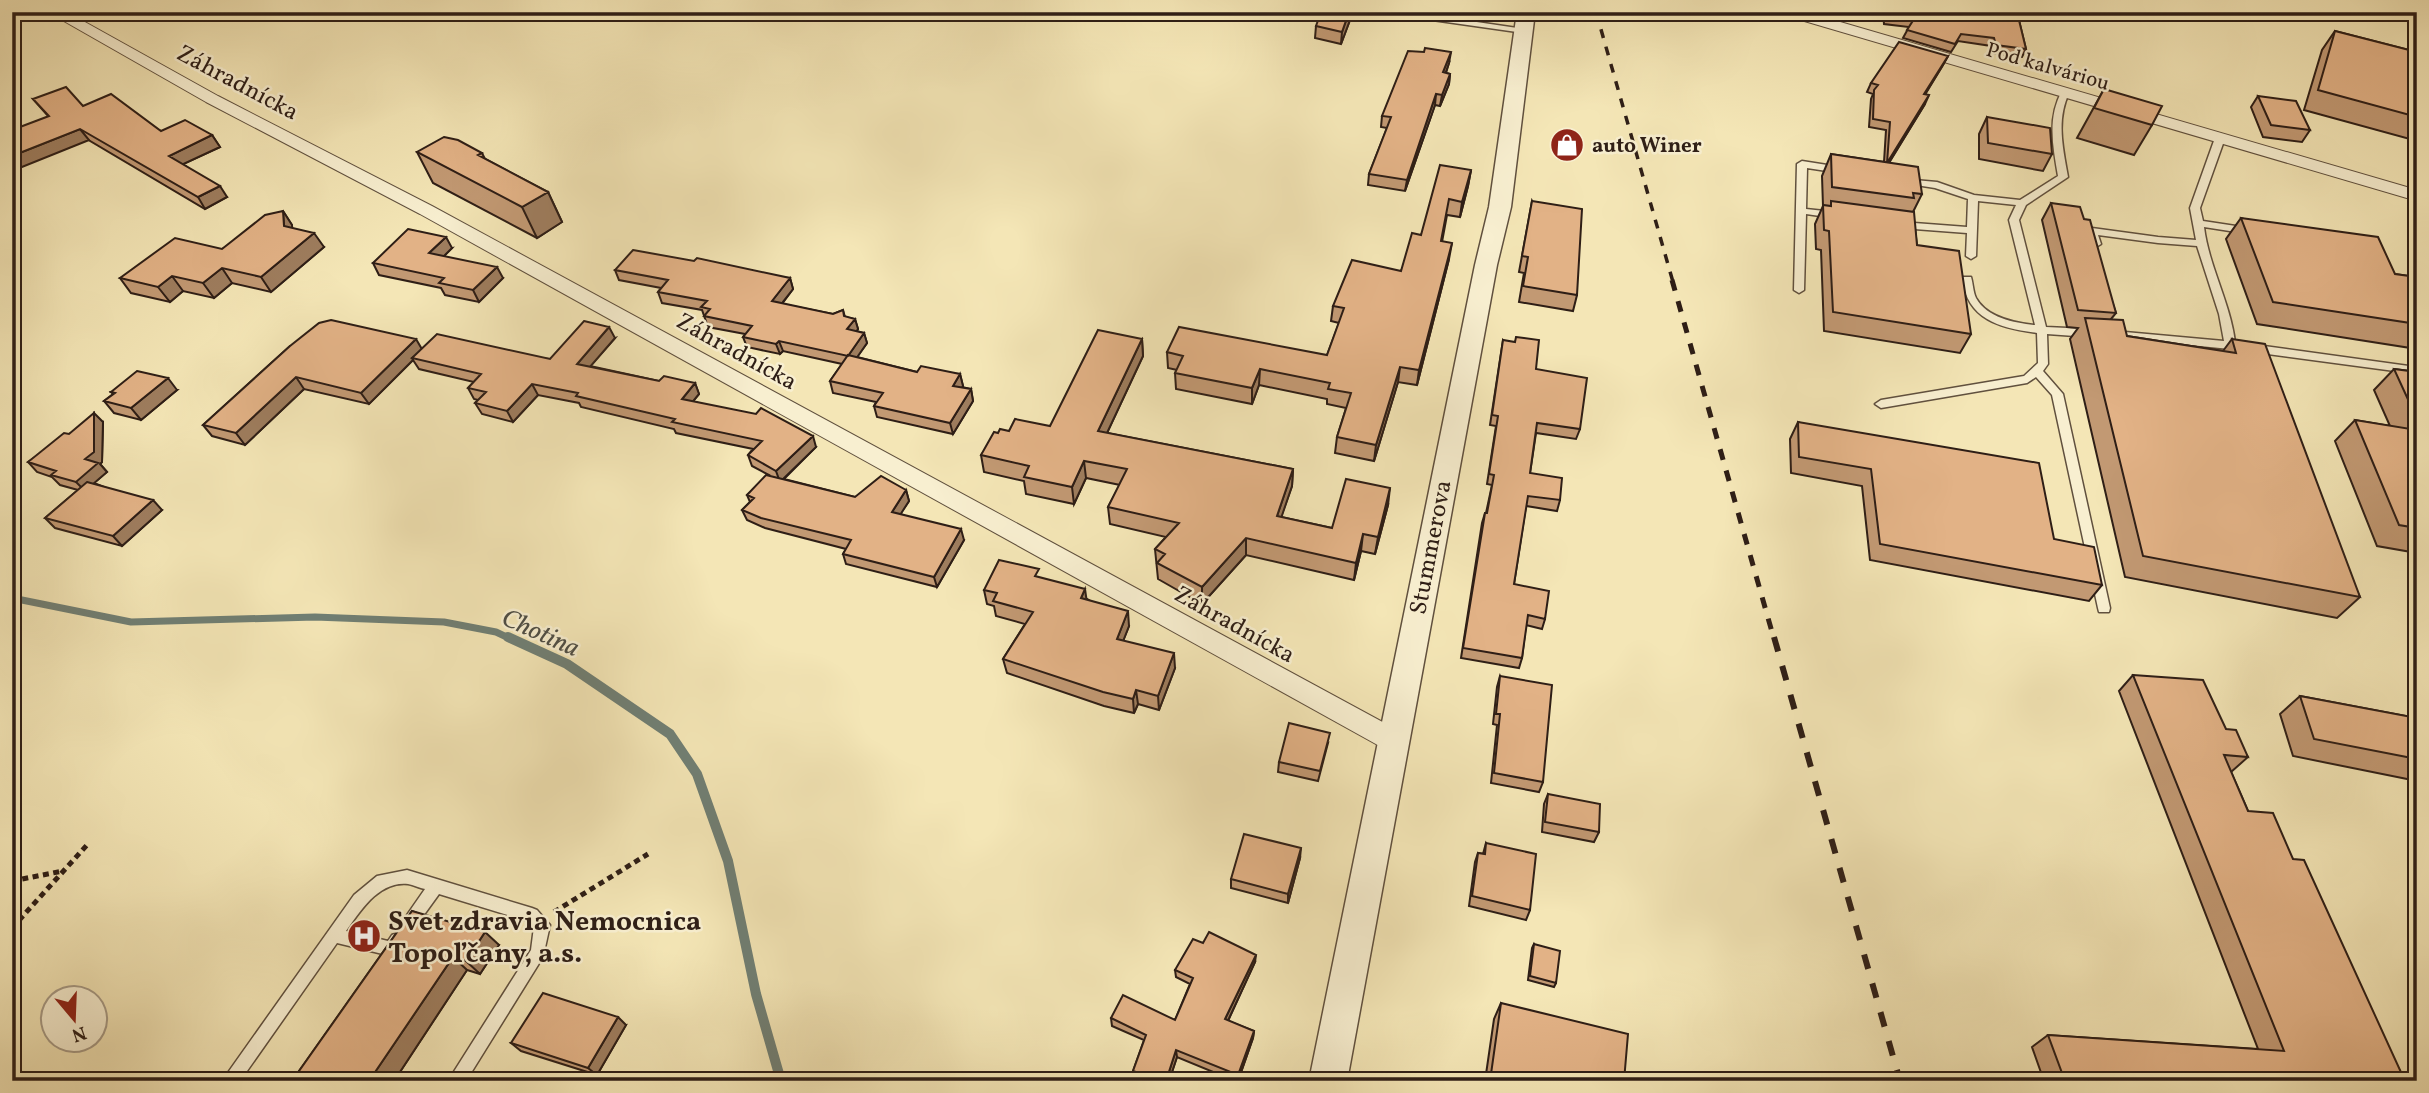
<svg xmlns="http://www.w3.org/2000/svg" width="2429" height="1093" font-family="Vollkorn,serif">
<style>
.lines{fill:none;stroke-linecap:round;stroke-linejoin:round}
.stream-far1{stroke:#707f74;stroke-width:7}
.stream{stroke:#707f74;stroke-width:10}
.service-casing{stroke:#60503e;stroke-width:3}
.minor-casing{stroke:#60503e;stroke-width:2}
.tertiary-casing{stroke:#60503e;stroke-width:3}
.path{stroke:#2e1e16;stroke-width:5;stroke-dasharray:6 4.5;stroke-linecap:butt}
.service{fill:#f8efd0;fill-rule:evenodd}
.minor{fill:#f8efd0;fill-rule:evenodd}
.tertiary{fill:#f8efd0;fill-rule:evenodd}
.rail-far2{stroke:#2e1e16;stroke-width:3.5;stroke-dasharray:9 9;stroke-linecap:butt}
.rail-far1{stroke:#2e1e16;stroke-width:5;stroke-dasharray:11 11;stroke-linecap:butt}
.rail{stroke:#2e1e16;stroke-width:6;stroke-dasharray:15 15;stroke-linecap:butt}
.wall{fill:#c29973;stroke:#2e1e16;stroke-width:2}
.shaded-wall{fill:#9e7d5e;stroke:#2e1e16;stroke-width:2}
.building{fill:#e2b286;stroke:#2e1e16;stroke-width:2}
.labels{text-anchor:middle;stroke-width:5;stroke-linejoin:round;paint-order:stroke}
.far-street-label{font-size:21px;fill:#2e1e16;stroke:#f8efd0}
.far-poi-label{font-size:21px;font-weight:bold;fill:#2e1e16;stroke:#f8efd0;text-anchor:start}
.street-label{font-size:24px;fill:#2e1e16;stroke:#f8efd0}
.water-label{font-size:26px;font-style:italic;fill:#4f4e45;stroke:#f8efd0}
.near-poi-label{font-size:28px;font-weight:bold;fill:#2e1e16;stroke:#f8efd0;text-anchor:start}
</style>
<rect width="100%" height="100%" fill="#f4e6b6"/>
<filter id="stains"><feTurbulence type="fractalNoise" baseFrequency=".00286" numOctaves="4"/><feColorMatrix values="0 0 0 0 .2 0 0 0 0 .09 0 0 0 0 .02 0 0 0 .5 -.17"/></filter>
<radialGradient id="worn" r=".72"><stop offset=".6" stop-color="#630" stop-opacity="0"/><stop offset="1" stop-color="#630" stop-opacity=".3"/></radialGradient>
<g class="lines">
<!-- stream-far1 -->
<path class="stream-far1" d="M12,598L131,622L315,617L444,622L496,632L511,639"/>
<!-- stream -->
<path class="stream" d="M508,637L567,664L670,734L697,774L728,861L756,994L781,1081"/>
<!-- service casing -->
<g class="service-casing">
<path id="service" d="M1386,12H1409L1524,29L1528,31L1524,33L1390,14Z
M2065,90L2069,93C2056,120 2063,149 2068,177L2026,205L2019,220L2046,327L2089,329L2094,333L2089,337L2047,334L2048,364L2043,371L2063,394L2110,608L2109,612H2099L2098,608L2052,395L2036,377L2027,383L1881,408L1875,404L1881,400L2024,376L2038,363L2037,333C2000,328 1968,320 1962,279L1963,277H1971C1973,283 1973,292 1976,298C1987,318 2015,323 2035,325L2009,220L2016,205L1978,201L1976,256L1971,259L1966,256L1967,233L1901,228L1896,225L1901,222L1967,227L1968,199L1935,188L1903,183V179L1937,182L1974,195L2020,200L2058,176C2053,147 2047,118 2062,91Z
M2220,135L2225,138L2200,208L2203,221L2249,228L2254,231L2249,234L2204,227C2209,267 2230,302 2235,342L2416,367L2417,374L2230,349L2110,337L2109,335L2110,333L2114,331L2224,341L2219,314L2197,246L2158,243L2098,235L2101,244L2096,247L2091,244L2087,231L2092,228L2158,237L2196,240L2190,208L2215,138Z
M1802,161L1840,167L1845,170L1840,173L1807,168L1806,209L1834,212L1839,215L1834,218L1806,214L1804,290L1799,293L1794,290L1797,164Z
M407,870L532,908L537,910L550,925L543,957L466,1081H448L531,950L534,927L527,921L439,894L413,930L408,932L403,930L400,925L425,889C420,888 413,885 408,884C379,881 361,910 346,931L388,941L392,935L397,933L402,935L405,940L396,954L391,956L337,943L240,1081H222L354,895L377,876Z"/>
</g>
<!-- minor casing -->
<g class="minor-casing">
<path id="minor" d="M48,12H67L218,96L432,206L1401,732L1405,740L1401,748L1392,751L1383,748L420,214L206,102Z
M1782,12H1806L2417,190V201L1784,15Z"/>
</g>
<!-- tertiary casing -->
<g class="tertiary-casing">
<path id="tertiary" d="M1517,12H1535L1511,207L1497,265L1347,1081H1309L1475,265L1489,207Z"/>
</g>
<!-- path -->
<path class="path" d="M12,881L63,871
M554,912L648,854
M12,928L87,845"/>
<!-- service -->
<use href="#service" class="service"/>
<!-- minor -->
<use href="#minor" class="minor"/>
<!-- tertiary -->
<use href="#tertiary" class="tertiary"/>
<!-- rail-far2 -->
<path class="rail-far2" d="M1596,12L1673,282"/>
<!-- rail-far1 -->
<path class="rail-far1" d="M1672,280L1774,639"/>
<!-- rail -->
<path class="rail" d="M1774,637L1900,1081"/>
</g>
<!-- wall -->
<path class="wall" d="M1353,12L1341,44L1315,38L1316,26Z
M1883,12H2017L2026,49L2022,57L1992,53L1991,46L1958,41L1951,52L1903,38L1909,27L1884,24Z
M2335,31L2417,52V141L2304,110L2322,50Z
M1948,56L1943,65L1925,94V104L1889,163L1922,194L1913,212L1917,245L1971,334L1960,353L1824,331L1821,250L1816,249L1815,224L1823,206L1822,176L1831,154L1884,162L1886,130L1869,127L1871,99L1873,94L1867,92L1871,83Z
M1449,63L1446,73L1450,74L1449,84L1440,106L1435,105L1405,191L1368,185L1369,174L1387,128L1381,127L1382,116Z
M2104,89L2152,125L2134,155L2077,138Z
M2258,96L2310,130L2302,142L2263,137L2251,107Z
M33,99L83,106L161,131L212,135L220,147L183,164L227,197L205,209L48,116Z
M1987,117L2052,154L2043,171L1979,159V134Z
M417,152L482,153L485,159L548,192L562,222L537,238L433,183Z
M1471,170L1468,186L1460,217L1447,215L1442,242L1449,259L1417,385L1398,382L1374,461L1335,453L1337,437L1346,408L1327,404V399L1259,385L1252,404L1176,389L1175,373L1177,370L1168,368L1167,352L1327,355L1339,323L1331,321L1333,306L1401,271L1421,235Z
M1532,201L1577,295L1573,311L1519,302L1524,273L1519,272Z
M2051,203L2084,219L2116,313L2111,319L2127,336L2223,351L2232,339L2360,597L2337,618L2125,577L2070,339L2078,328L2067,327L2042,220Z
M283,211L292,225V228L324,247L271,292L232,283L214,298L183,291L170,302L131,293L120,278L222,249Z
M2241,218L2395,274L2417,277V349L2257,324L2226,239Z
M452,248L444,256L503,278L479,302L445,295L441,288L379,275L373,263Z
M615,270L790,278L793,289L782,304L833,314L843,310L845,317L855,319L858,329L856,331L864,333L867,343L857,357L917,372L960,374L963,386L962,387L971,389L973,401L953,434L877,417L874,406L876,402L833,393L830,381L842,364L783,351L780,354L747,347L743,337L745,334L708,327L702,310L662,303L658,292L661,288L619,280Z
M615,338L590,366L659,381L695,383L699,394L693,401L816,447L784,479L855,497L906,490L909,501L900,514L964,540L937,587L846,564L843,554L846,549L765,528L747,520L742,510L750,502L747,495L769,475L752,466L748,455L753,449L676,433L674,429L581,407L579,403L538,395L513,422L482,414L475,403L478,400L474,399L468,388L474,382L419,369L413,360L369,404L304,389L245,445L212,436L203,425L290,346L422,349L550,359Z
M1142,339L1143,356L1107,433L1293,469L1292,486L1281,517L1332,528L1388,505L1375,554L1361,551L1354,580L1246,555L1202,604L1158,579L1155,549L1166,537L1110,524L1108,507L1120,485L1086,478L1074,504L1026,494L1024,481L984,472L981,455L998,433L1050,426Z
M1503,340L1536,369L1580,429L1576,439L1536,433L1530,473L1560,500L1557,511L1526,506L1514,584L1545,619L1542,629L1526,625L1522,658L1519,668L1461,658L1482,523L1485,513H1486L1492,485L1487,484L1496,426L1490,425Z
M2394,369L2417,372V553L2377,546L2335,441L2355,420L2390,426L2374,390Z
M177,390L141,420L114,413L104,401L113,394L111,392Z
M103,422L102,462L100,464L107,472L94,483L162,510L122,546L55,528L45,518L78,490L60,485L52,477L37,472L28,462L69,434Z
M1798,422L2054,539L2102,585L2089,601L1870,560L1862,486L1791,473L1790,439Z
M1040,578L1087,599L1129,626L1123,641L1175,668L1159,710L1138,704L1134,713L1104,706L1007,673L1003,659L1025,624L996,616L994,606L987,604L984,590Z
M2133,675L2226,729L2248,757L2231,772L2248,811L2293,859L2405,1081H2044L2032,1047L2048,1035L2258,1049L2119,691Z
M1500,676L1543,782L1539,792L1491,783L1497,725L1493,724L1497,687Z
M2300,696L2417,718V781L2293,756L2280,714Z
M1328,743L1318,781L1278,772L1279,762Z
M1548,794L1599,832L1594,842L1542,832L1544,804Z
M1486,843L1530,910L1526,920L1469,906L1475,862L1478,853L1483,854Z
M1300,858L1288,903L1231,888V879Z
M412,911L499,945L480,974L467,970L394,1081H292Z
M1534,944L1556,983L1554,987L1528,980L1532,948Z
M1255,962L1228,1021L1254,1031L1253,1038L1238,1081H1235L1177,1057L1169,1081H1141L1134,1078L1133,1071L1144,1040L1112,1026L1111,1018L1175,1020L1190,984L1176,977L1175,970Z
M1501,1003L1624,1081H1485L1494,1019Z
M626,1025L597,1075L521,1051L511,1043Z"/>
<!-- shaded-wall -->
<path class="shaded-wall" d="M1349,12H1353L1341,44L1342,32Z
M1451,52L1449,63L1442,83L1443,72Z
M1948,56L1943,65L1920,103L1924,94Z
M1450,74L1449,84L1440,106L1442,95Z
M1436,94L1435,105L1405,191L1407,180Z
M1929,95L1925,104L1883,172L1887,163Z
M80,129L89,140L12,171V156Z
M212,135L220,147L177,167L169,156Z
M1471,170L1468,186L1460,217L1462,202Z
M220,186L227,197L205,209L198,197Z
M548,192L562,222L537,238L522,207Z
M283,211L292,225L293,241L284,226Z
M314,233L324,247L271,292L261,277Z
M446,237L452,248L435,265L429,253Z
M1452,243L1449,259L1417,385L1419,370Z
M12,257L19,265L12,274Z
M497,267L503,278L479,302L473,290Z
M222,268L232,283L214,298L203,283Z
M172,276L183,291L170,302L158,287Z
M790,278L793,289L775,312L772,301Z
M855,319L858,329L850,340L847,329Z
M609,327L615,338L583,375L577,364Z
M864,333L867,343L851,366L848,356Z
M416,339L423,351L412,358L413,360L369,404L361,393Z
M1142,339L1143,356L1100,448L1098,431Z
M779,341L783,351L780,354L776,344Z
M1400,367L1398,382L1374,461L1376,445Z
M1260,369L1259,385L1252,404V388Z
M960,374L963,386L956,397L953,386Z
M296,377L304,389L245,445L236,433Z
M168,378L177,390L141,420L131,408Z
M695,383L699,394L686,410L682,399Z
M532,384L538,395L513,422L507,411Z
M971,389L973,401L953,434L950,423Z
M94,413L103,422L102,462L100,464L107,472L85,491L76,482L85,459Z
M813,436L816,447L780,482L776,471Z
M1084,461L1086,478L1074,504L1072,487Z
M1293,469L1292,486L1276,533L1277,516Z
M1390,488L1388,505L1375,554L1378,537Z
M906,490L909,501L895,523L892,512Z
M153,500L162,510L122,546L113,536Z
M961,529L964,540L937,587L934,577Z
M1363,534L1361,551L1354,580L1356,563Z
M1246,538V555L1202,604V587Z
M1085,589L1087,603L1081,598Z
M1128,611L1129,626L1118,654L1117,639Z
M1174,653L1175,668L1159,710L1158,696Z
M1136,690L1138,704L1134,713L1133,699Z
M1301,848L1300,858L1288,903V894Z
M485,932L499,945L480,974L466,961Z
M1256,955L1255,962L1225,1027V1019Z
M453,957L467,970L394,1081H369Z
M618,1017L626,1025L597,1075L588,1068Z
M1254,1031L1253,1038L1238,1081V1075Z
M1176,1050L1177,1057L1169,1081H1166Z"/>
<!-- building -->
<path class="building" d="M1321,12H1349L1342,32L1316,26Z
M1887,12H2017L2026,49L1996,45L1994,38L1961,34L1955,44L1907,30L1914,19L1887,16Z
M2335,31L2417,52V117L2318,90Z
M1899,42L1948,56L1924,94L1929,95L1887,163L1890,122L1873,119L1874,90L1878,85L1871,83Z
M1425,48L1451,52L1443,72L1450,74L1442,95L1436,94L1407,180L1369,174L1391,117L1382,116L1408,51L1424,52Z
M66,87L83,106L111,94L161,131L185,120L212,135L169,156L220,186L198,197L80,129L12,156V130L49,116L33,99Z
M2104,89L2162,106L2152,125L2094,108Z
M2258,96L2296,101L2310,130L2271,125Z
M1987,117L2050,128L2052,154L1988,143Z
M444,137L458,140L482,153L478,155L548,192L522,207L417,152Z
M1831,154L1918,167L1922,194L1913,193L1914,198L1832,187Z
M1440,165L1471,170L1462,202L1449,199L1441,241L1452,243L1419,370L1400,367L1376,445L1337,437L1351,393L1328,389L1330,383L1260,369L1252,388L1175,373L1183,356L1167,352L1179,327L1327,355L1344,308L1333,306L1352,260L1401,271L1412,233L1421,235Z
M1532,201L1582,209L1577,295L1523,286L1528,257L1522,256Z
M1831,201L1914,212L1917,245L1959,251L1971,334L1833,312L1829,231L1824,230L1823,205L1831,206Z
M2051,203L2080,207L2084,219L2090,220L2116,313L2078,310Z
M283,211L284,226L314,233L261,277L222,268L203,283L172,276L158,287L120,278L175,238L222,249L265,215Z
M2241,218L2378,237L2395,274L2417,277V324L2273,302Z
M408,229L446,237L429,253L497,267L473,290L439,283L444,278L373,263Z
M633,250L694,261L697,258L790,278L772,301L833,314L843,310L844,316L855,319L847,329L864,333L848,356L779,341L776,344L743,337L752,326L704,316L710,309L701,307L707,301L658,292L668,280L615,270Z
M2085,318L2123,320L2127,336L2236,353L2232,339L2265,344L2360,597L2143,556Z
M331,320L416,339L361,393L296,377L236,433L203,425L290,346L319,323Z
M584,321L609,327L577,364L659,381L664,376L695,383L682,399L756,414L761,408L813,436L776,471L748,455L762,441L672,422L675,419L576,396L578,393L532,384L507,411L475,403L486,392L468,388L481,374L412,358L437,334L550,359Z
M1098,330L1142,339L1098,431L1293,469L1277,516L1332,528L1346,479L1390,488L1378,537L1363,534L1356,563L1246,538L1202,587L1157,563L1165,554L1155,549L1179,523L1108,507L1127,469L1084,461L1072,487L1024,477L1029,466L981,455L994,432L998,433L1000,429L1009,431L1015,419L1050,426Z
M1516,337L1539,340L1536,369L1587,378L1580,429L1537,423L1530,473L1562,478L1560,500L1528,496L1514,584L1549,591L1545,619L1528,615L1522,658L1463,648L1485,513H1487L1494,475L1489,474L1498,416L1492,415L1503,340L1515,342Z
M848,355L917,372L921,366L960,374L953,386L971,389L950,423L874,406L883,393L830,381Z
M2394,369L2417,372V419Z
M137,371L168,378L131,408L104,401L115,393L111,392Z
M94,413V452L85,459L98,463L76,482L51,475L56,471L28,462L64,433L69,434Z
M2355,420L2417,430V528L2399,525Z
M1798,422L2039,463L2054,539L2094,547L2102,585L1880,544L1871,469L1799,457Z
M766,475L855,497L881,476L906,490L892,512L961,529L934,577L843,554L851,540L761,518L742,510L754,498L747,495Z
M87,482L153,500L113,536L45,518Z
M999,560L1039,569L1035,576L1085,589L1081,598L1128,611L1117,639L1174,653L1158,696L1136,690L1133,699L1103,692L1003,659L1033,612L993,601L997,593L984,590Z
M2133,675L2203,680L2226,729L2236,730L2248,757L2224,755L2248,811L2273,813L2293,859L2304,860L2405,1081H2065L2048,1035L2284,1051Z
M1500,676L1552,685L1543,782L1494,773L1500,714H1496Z
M2300,696L2417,718V759L2314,739Z
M1289,723L1330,733L1320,771L1279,762Z
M1548,794L1600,804L1599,832L1545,822Z
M1244,834L1301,848L1288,894L1231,879Z
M1486,843L1536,854L1530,910L1472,896L1478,853L1485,854Z
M412,911L485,932L466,961L453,957L369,1081H292Z
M1209,932L1256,955L1225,1019L1254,1031L1238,1075L1176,1050L1166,1081H1161L1133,1071L1146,1035L1111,1018L1123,995L1175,1020L1193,978L1175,970L1193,939L1203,943Z
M1534,944L1560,951L1556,983L1530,976Z
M543,993L618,1017L588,1068L511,1043Z
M1501,1003L1628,1034L1624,1081H1490Z"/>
<!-- icons -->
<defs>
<g id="shop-disc" transform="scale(1.75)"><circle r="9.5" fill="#8f2418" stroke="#f8efd0"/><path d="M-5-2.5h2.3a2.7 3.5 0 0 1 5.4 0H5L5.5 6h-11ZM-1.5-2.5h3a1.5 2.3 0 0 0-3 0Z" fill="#fff"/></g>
<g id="hospital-disc" transform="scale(1.75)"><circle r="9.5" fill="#8f2418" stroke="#f8efd0"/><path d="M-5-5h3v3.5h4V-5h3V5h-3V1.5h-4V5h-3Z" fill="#fff"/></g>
</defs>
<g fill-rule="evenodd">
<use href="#shop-disc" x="1567" y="145"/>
<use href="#hospital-disc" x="364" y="936"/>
</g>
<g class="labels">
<!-- far-street labels -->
<g class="far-street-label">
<text transform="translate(2048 66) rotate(16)" y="7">Pod kalváriou</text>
</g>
<!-- far-poi labels -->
<g class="far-poi-label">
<text x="1592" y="152">auto Winer</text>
</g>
<!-- street labels -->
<g class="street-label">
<text transform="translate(238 82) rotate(28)" y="8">Záhradnícka</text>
<text transform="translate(737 351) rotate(29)" y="8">Záhradnícka</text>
<text transform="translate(1430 547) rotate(-79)" y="8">Stummerova</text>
<text transform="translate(1235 624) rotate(29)" y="8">Záhradnícka</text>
</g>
<!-- water labels -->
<g class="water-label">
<text transform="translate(541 632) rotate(24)" y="9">Chotina</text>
</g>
<!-- near-poi labels -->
<g class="near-poi-label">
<text x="388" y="930">Svet zdravia Nemocnica<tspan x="388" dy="32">Topoľčany, a.s.</tspan></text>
</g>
</g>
<!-- margin -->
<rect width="2429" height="1093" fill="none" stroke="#f4e6b6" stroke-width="42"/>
<rect x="14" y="14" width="2401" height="1065" fill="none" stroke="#2e1e16" stroke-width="3.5"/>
<rect x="21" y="21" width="2387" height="1051" fill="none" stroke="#2e1e16" stroke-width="2"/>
<!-- north arrow -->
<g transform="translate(74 1019) rotate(161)"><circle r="33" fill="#f8efd0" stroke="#a79b86" stroke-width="2"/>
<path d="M0-5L12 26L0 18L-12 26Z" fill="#8f2418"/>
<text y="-10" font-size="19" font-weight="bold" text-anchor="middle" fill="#2e1e16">N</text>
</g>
<rect width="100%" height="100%" filter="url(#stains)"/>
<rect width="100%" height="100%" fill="url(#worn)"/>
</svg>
